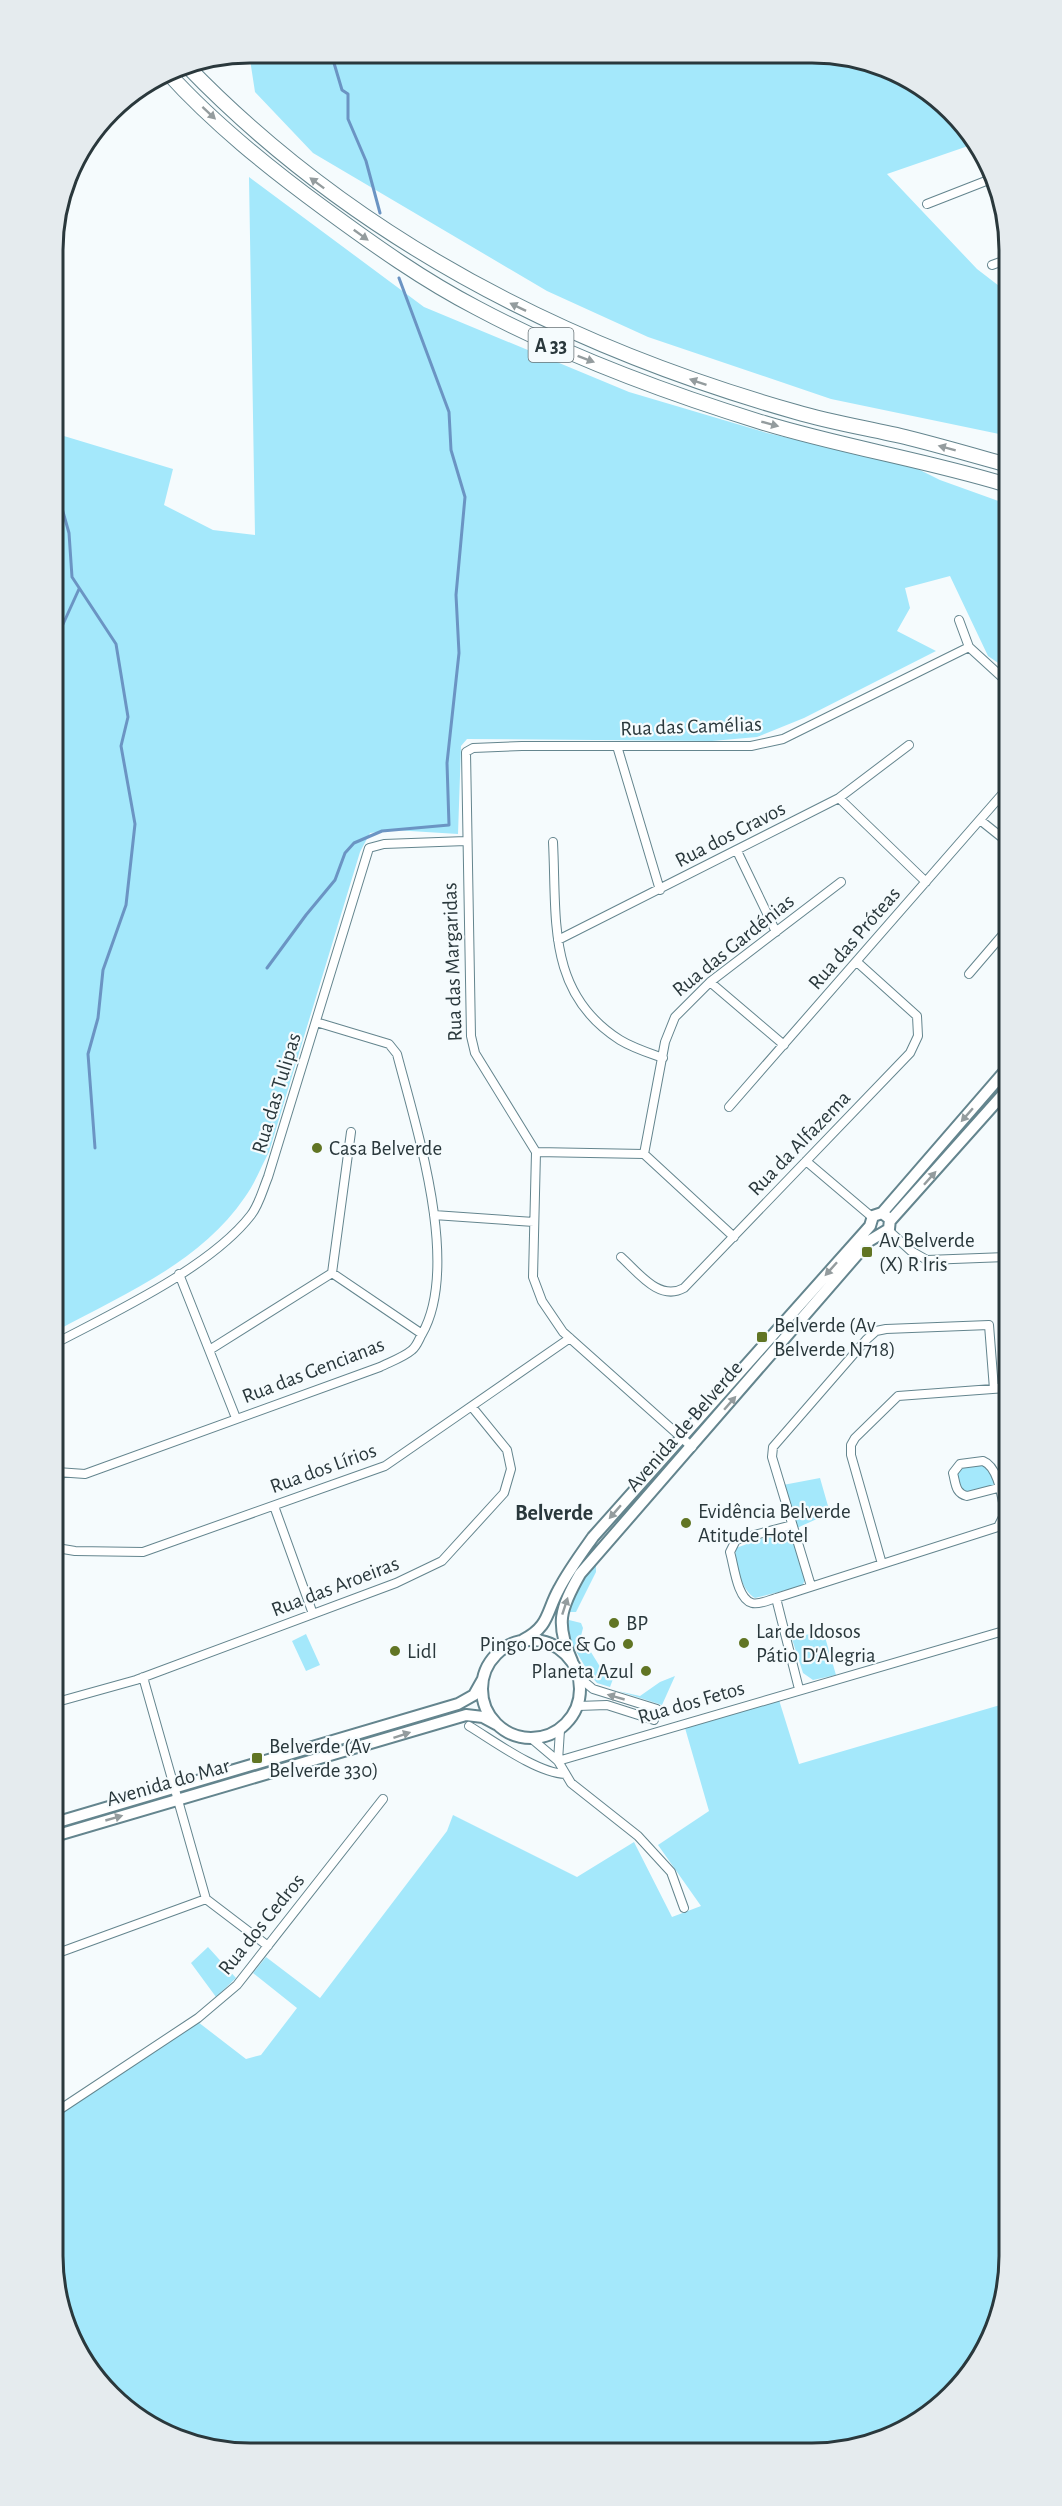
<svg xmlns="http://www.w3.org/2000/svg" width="1062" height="2506" font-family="'Alegreya Sans',sans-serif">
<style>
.green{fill:#a4e8fb}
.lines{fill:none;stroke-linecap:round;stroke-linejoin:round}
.stream{stroke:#6b94c3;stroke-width:3}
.street-casing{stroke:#64858e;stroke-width:10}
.secondary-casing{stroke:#64858e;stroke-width:14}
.highway-casing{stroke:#64858e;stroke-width:16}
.street{stroke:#fff;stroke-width:8}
.secondary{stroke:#fff;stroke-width:10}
.highway{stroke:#fff;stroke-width:14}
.oneway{fill:#949c9e}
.poi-dot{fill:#617524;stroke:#f5fbfd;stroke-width:2}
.labels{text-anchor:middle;stroke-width:4.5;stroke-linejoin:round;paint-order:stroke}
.shield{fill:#f5fbfd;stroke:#677276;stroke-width:1.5}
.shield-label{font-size:20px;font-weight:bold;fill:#2a383c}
.street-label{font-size:21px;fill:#2a383c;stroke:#f5fbfd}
.poi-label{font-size:21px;fill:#2a383c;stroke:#f5fbfd;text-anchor:start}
.neighbourhood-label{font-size:22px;font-weight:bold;fill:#2a383c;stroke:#f5fbfd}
.rim{fill:none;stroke:#2a383c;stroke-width:3}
</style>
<rect width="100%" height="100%" fill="#f5fbfd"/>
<!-- green -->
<path class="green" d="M249,53L850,56L900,73L951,110L971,145L887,174L977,269L1003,289L1004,435L831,399L648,337L547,291L313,153L255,92Z
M249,177L424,307L629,392L767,433L912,466L940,480L1004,503V667L988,656L950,576L905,588L910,608L897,631L936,651L804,718L757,737L712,741L467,739L461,746L458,834L394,830L370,833L360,852L269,1152C261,1167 255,1183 245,1197C200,1263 124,1294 56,1331L54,433L173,469L164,505L213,530L255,535Z
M979,1463L990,1468L994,1485L968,1494L959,1487L956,1475L961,1466Z
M820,1478L830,1513L797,1528L783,1485Z
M783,1531L791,1535C796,1549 811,1573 802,1586L755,1598C742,1591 733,1561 736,1548Z
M593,1564L596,1565V1572L576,1612H568L572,1596Z
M569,1620L581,1623L583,1628L581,1636L607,1678L613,1679L610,1687L597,1683L590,1675L570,1641L567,1627Z
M823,1630L836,1675L813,1680L803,1673L792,1639Z
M306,1634L320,1665L306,1671L292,1641Z
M675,1676L662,1705L618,1691L640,1696L660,1682Z
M779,1700L799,1764L1007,1703L1009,2268L999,2320L968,2376L921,2420L863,2447L212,2450L120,2404L79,2355L59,2307V2115L198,2022L246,2059L261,2055L297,2008L253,1973L266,1957L320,1998L447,1831L453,1815L577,1877L634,1842L672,1917L701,1906L658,1845L709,1811L685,1728Z
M208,1947L236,1978L216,1997L191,1963Z"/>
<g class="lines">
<!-- stream -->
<path class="stream" d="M331,53L342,90L348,94V119L366,161L380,213
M54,480L69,533L72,577L116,644L128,717L121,746L135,824L126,905L103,970L98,1018L88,1054L95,1148
M54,644L79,589
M267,968L306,915L335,880L345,853L354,843L382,831L449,825L447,763L459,653L456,595L465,497L451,450L449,412L399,278"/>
<!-- street casing -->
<g class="street-casing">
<path id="street" d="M927,204L991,179
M992,265L1003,261
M959,620L969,647L1004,679
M617,746L660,890
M839,798L926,882
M980,820L1005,840
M553,842C557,919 546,993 620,1040C633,1048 649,1053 663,1058
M737,851L776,932
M558,940L839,798L909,745
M969,974L1005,932
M710,982L784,1045
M729,1107L1005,791
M536,1152L644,1154L734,1237
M644,1154L665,1042L675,1017L710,982L841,882
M806,1161L872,1217
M434,1215L534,1222
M888,1230L911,1251L927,1260L1006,1257
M621,1257C638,1272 659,1302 684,1288L910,1053L918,1036L917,1016L857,962
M332,1273L422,1334
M179,1274L236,1418
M56,1343C115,1312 211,1267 251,1215C259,1205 263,1189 268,1177L369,848L384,844L466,841
M211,1349L332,1273L351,1132
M692,1447L563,1332L542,1301L533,1277L536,1152L475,1053L471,1036L466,752L473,748L522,746H751L783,739L969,647
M57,1472L85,1474L380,1367C390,1362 404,1357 412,1350C417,1346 419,1339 422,1334C461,1266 416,1127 397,1054L389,1044L316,1022
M57,1495L60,1473
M274,1506L313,1614
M792,1525L736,1540L730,1552C734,1565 737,1599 752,1603C759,1605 769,1600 776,1598L998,1527L1005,1513C1002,1499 999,1467 983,1461L960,1464L953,1473C956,1484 955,1493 967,1496L998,1488
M57,1548L75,1551L143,1552L385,1466L570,1338
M882,1564L851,1455V1445L855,1438L898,1396L1006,1388
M811,1586L772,1457L773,1447L866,1340L876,1331L886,1329L989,1325L994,1389
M776,1598L799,1689
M143,1677L206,1899L268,1946
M580,1678L593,1689L657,1709
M57,1702L136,1680L396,1583L442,1561L504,1493L511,1469L507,1450L472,1407
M578,1706L607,1705L654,1720
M469,1726C494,1741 537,1773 565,1774
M532,1739L558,1761L571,1783L638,1836L671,1872L684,1908
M558,1761L1007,1630
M558,1761L560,1730
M58,1953L206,1899
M59,2110L198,2018L237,1985L383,1799"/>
</g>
<!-- secondary casing -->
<g class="secondary-casing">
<path id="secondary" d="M882,1213L1005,1071
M890,1221L1006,1091
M482 1689a49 49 0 1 1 98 0a49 49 0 1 1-98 0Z
M523,1640C550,1626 546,1612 559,1589C569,1570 581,1554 593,1537L870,1226L873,1216L882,1213
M572,1661C555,1624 560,1609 580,1574L869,1241L889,1229L890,1219L882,1213
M58,1822L458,1704L474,1695L483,1679
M58,1835L466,1715L483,1717L496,1724"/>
</g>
<!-- highway casing -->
<g class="highway-casing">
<path id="highway" d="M186,65C353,238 566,347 796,412C833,423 872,429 909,438C941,446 972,455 1004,464
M167,72C214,124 269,168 325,209C374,245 423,280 477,308C567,356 666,393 764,423C843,447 925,460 1004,484"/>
</g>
<!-- street -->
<use href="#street" class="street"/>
<!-- secondary -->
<use href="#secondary" class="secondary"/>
<!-- highway -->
<use href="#highway" class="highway"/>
</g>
<!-- one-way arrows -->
<defs><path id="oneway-solid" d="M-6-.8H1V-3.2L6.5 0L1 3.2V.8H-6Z" transform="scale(1.5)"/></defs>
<g class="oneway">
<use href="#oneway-solid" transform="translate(209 113) rotate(43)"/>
<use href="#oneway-solid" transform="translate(317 183) rotate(-143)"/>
<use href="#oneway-solid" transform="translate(361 235) rotate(36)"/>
<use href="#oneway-solid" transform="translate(518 307) rotate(-154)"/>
<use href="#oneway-solid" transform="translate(586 359) rotate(21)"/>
<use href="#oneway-solid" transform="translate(698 382) rotate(-161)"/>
<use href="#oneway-solid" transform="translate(770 424) rotate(15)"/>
<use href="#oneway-solid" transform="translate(947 448) rotate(-165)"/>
<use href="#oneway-solid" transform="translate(967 1115) rotate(131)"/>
<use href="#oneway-solid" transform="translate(930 1178) rotate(-48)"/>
<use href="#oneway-solid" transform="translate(831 1269) rotate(132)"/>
<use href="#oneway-solid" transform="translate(730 1403) rotate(-49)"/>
<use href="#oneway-solid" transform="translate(615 1512) rotate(131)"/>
<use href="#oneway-solid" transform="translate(565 1606) rotate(-72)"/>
<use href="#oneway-solid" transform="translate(616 1697) rotate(-164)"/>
<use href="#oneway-solid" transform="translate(402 1735) rotate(-18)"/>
<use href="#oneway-solid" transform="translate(114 1818) rotate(-16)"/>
</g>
<!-- markers -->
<g class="poi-dot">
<circle cx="317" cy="1148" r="6"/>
<rect x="861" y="1246" width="12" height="12" rx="3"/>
<rect x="756" y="1331" width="12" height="12" rx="3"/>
<circle cx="686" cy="1523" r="6"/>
<circle cx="614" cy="1623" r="6"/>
<circle cx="744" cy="1643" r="6"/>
<circle cx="628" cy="1644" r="6"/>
<circle cx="395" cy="1651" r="6"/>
<circle cx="646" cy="1671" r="6"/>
<rect x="251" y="1752" width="12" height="12" rx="3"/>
</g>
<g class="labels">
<!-- shield labels -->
<rect class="shield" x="528.5" y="328" width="45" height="34" rx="4.5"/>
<g class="shield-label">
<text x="551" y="352">A 33</text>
</g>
<!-- street labels -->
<g class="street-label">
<text transform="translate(691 726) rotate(-2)" y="7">Rua das Camélias</text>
<text transform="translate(730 834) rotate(-27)" y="7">Rua dos Cravos</text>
<text transform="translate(854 938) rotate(-49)" y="7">Rua das Próteas</text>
<text transform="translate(733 945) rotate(-39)" y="7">Rua das Gardénias</text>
<text transform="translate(452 962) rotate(-92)" y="7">Rua das Margaridas</text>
<text transform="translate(276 1093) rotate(-73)" y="7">Rua das Tulipas</text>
<text transform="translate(799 1143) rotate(-46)" y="7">Rua da Alfazema</text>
<text transform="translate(313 1370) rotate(-21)" y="7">Rua das Gencianas</text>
<text transform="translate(684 1426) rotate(-49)" y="7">Avenida de Belverde</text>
<text transform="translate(323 1468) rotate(-20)" y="7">Rua dos Lírios</text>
<text transform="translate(335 1586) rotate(-21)" y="7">Rua das Aroeiras</text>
<text transform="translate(691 1702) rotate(-16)" y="7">Rua dos Fetos</text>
<text transform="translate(168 1782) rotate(-16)" y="7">Avenida do Mar</text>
<text transform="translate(261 1924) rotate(-51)" y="7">Rua dos Cedros</text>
</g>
<!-- poi labels -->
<g class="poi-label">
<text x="329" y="1155">Casa Belverde</text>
<text x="879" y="1247">Av Belverde<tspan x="879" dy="24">(X) R Iris</tspan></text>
<text x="774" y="1332">Belverde (Av<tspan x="774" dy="24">Belverde N718)</tspan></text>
<text x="698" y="1518">Evidência Belverde<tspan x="698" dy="24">Atitude Hotel</tspan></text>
<text x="626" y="1630">BP</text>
<text x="756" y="1638">Lar de Idosos<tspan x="756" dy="24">Pátio D'Alegria</tspan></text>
<text x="616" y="1651" text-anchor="end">Pingo Doce &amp; Go</text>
<text x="407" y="1658">Lidl</text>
<text x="634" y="1678" text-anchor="end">Planeta Azul</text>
<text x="269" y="1753">Belverde (Av<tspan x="269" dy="24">Belverde 330)</tspan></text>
</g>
<!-- neighbourhood labels -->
<g class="neighbourhood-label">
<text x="554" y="1520">Belverde</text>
</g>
</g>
<!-- crop -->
<path d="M0 0H1062V2506H0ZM250 63H812A187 187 0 0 1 999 250V2256A187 187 0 0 1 812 2443H250A187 187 0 0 1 63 2256V250A187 187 0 0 1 250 63Z" fill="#e5ebee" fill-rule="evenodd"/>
<path class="rim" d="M250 63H812A187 187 0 0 1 999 250V2256A187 187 0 0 1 812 2443H250A187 187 0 0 1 63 2256V250A187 187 0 0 1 250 63Z"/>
</svg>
